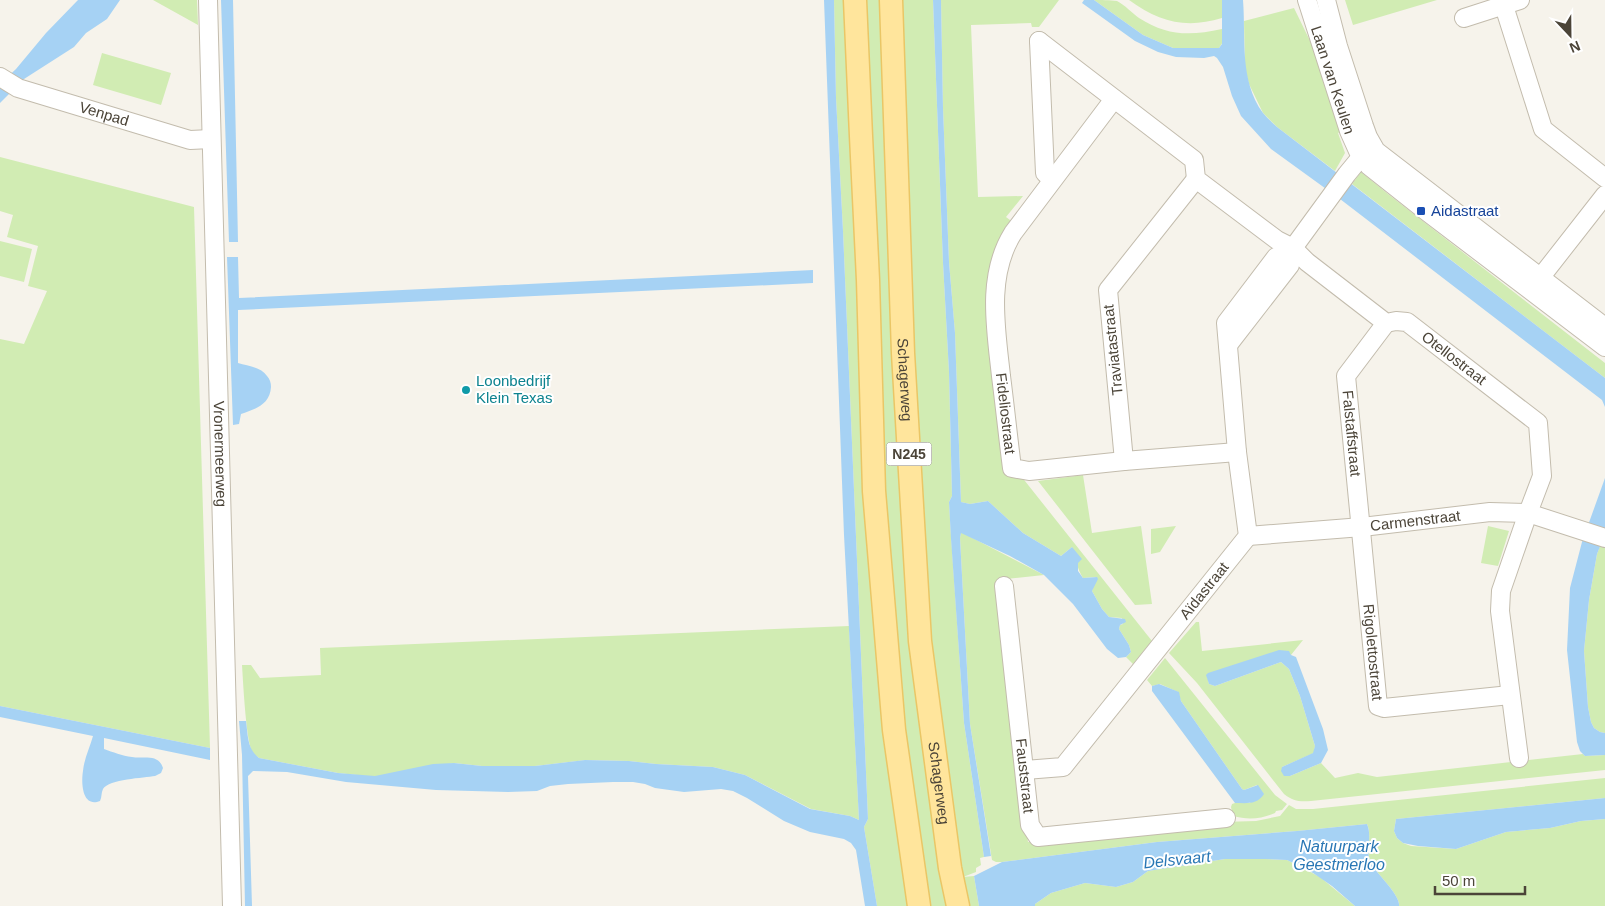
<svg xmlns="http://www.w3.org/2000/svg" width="1605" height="906" font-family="Helvetica,sans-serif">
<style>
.green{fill:#d1ecb3}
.water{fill:#a6d2f4}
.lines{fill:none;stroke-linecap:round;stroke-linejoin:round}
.minor-casing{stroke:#c3bcad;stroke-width:20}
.major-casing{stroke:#eac666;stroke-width:25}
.minor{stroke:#fff;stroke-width:18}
.major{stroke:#ffe59c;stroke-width:22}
.transit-dot{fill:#1a4fb4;stroke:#fff;stroke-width:2}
.culture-dot{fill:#0f9aa8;stroke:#fff;stroke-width:2}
.labels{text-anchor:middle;stroke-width:4;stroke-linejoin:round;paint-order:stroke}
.shield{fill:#fff;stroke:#817c74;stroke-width:1}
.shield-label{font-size:14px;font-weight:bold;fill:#4b4438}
.street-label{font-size:15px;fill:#4b4438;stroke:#fff}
.transit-label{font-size:15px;fill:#164399;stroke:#fff;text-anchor:start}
.culture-label{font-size:15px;fill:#0d838f;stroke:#fff;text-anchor:start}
.water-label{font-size:16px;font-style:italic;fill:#2977b5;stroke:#fff}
</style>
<rect width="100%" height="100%" fill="#f6f3eb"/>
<!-- green -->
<path class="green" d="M153,0H197L198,25Z
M834,0H847L910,906H877L864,827L868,819L843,231L836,98Z
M863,0H883L912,633L922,744L936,845L948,906H925L889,605Z
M900,0H933L943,263L949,372L952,496L949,502L951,536L964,723L984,857L980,858L981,865L976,868V872L963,877L974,876L979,906H966L933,678L913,344Z
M941,0H1059L1039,27H1032L1031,23L971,25L978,197L1023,196L1006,217L1014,223L987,298L986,324L999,436L1005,465L1021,476L1152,641L1133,664L1126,657L1131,652L1129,645L1119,629L1120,625L1123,624L1122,618L1109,617L1102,609L1092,591L1096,577L1083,578C1077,569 1076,558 1072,547L1061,556L1023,533L988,501L970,504L961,502L955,333L949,262L943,108Z
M1094,0C1100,0 1111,0 1117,1C1125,5 1132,13 1139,18C1167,36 1190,36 1222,29L1223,42L1219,48H1173L1143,35Z
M1129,0H1222V18C1186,29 1159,22 1129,0Z
M1345,0H1437L1353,25Z
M1294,8L1313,47L1336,121L1342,131L1338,133L1345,153L1335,171L1277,127L1263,113L1249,84L1245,69L1244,21Z
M102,53L171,73L161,105L93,85Z
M0,157L194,207L210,748L0,706V339L24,344L47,291L28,286L38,246L7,237L13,215L0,211Z
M1361,172L1388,194L1605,363V378L1352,184Z
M0,241L32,249L24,282L0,276Z
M1083,475L1092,533L1141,526L1152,604L1135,605L1038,481Z
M1176,526L1160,552L1151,554V529Z
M1488,526L1509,531L1498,566L1481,563Z
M961,532L1044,575L996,580L1028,842L1222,822L1256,821L1280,816L1289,805L1296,809H1313L1605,778V798L1396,819L1394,831L1397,838L1403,843L1411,846L1456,849L1506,832L1550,828L1581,821L1605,819V906H1399C1401,896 1378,875 1372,865C1364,853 1373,837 1367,824L1297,831L1157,842L1002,862H996L992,860L970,724L960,538Z
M1600,546L1605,548V733L1600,732L1594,728L1591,722L1588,707L1584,651L1589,600L1597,554Z
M1196,622H1199L1202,651L1303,640L1291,655L1207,675L1209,684L1215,686L1281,662L1289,669L1300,696L1315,746L1314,753L1282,767L1290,776L1321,763L1335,778L1358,773L1377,777L1583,754L1585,756L1605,755V770L1311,801C1299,802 1293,801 1284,794L1197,683L1169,653Z
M849,626L859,820L850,816L811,809L745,775L713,767L656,764L629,761L586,760L535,766H482L454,763L376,777L338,773L259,758C257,756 255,755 253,753C246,745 243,679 242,665H251L260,678L321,675L320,648Z
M1165,658L1275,795L1287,804L1282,810L1276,811L1275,813C1261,819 1248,820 1233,816L1231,807L1232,804L1235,803H1250L1257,785L1244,790L1242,789L1181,701L1178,692L1160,684L1152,686L1147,680Z
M1225,859H1265L1287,860L1320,877L1355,906H1035V904L1051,893L1085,883L1116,887L1133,882L1148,871Z"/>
<!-- water -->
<path class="water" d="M78,0H120L107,19L86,33L74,47L24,79L0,103V84L16,69L46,33Z
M221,0H233L238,242H229Z
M824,0H834L836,98L843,231L868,819L864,827L877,906H865L856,850L851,843L844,839L810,832L784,821L747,798L733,791L721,789L684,792L655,788L645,784L633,782H613L568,784L550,786L537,791L508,792L436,790L346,782L287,772L253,771L248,776L252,906H245L242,755L239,721H246C248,735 247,749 259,758L338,773L375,776L433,764L454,763L482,766H535L585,760L629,761L656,764L713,767L745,775L810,809L850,816L859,820L844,535Z
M933,0H941L943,108L949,262L955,333L961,502L970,504L988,501L1023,533L1061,556L1072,547L1082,559L1078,563V571L1083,578L1097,577L1098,579L1092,591L1102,609L1109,617L1125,619L1126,622L1120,625L1119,629L1129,645L1131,652L1126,657L1118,658L1107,649L1073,604L1044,575L1010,556L961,533L960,538L970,724L991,856L984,857L964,723L951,539L949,502L952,496L949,372L943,263Z
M1084,0H1094L1143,35L1173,48H1219L1222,44V0H1243C1246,38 1239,80 1263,113C1267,118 1273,123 1277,127L1605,378V407L1602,400L1340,199L1271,149L1241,116L1232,96L1223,67L1217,58L1214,56L1204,58L1176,57L1158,52L1135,41L1082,3Z
M227,257H238L239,298L813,270V283L238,310V363C248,366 261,367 267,376C270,379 271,383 271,387C270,405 255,409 241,414L239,424L233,425Z
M1605,478V534L1597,554L1589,600L1584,651L1588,707L1591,722L1594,728L1600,732L1605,733V755L1585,756L1580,751L1577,742L1567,650L1570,588L1582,542Z
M1279,650L1289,651L1291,655L1296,657L1323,729L1328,750L1321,763L1290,776H1284L1281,771L1282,767L1313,753L1315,746L1300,696L1289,669L1281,662L1215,686L1209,684L1206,675L1208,673Z
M1159,684L1179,692L1181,701L1242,789L1244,790L1258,785L1264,794C1257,805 1247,803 1235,803L1152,691V686Z
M0,706L210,748V760L104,738V749C113,752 122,756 132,757C144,759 158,753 163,768L161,773L155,776C144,778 109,779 103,789C101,793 102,797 100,801C82,808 81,783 83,771C84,759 90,747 93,736L0,717Z
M1605,798V819L1581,821L1550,828L1506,832L1456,849L1418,846L1403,843L1397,838L1394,831L1396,819Z
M1367,824C1373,838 1364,853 1372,865C1378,875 1401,896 1399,906H1355L1332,886L1313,873L1287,860L1265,859H1225L1148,871L1133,882L1116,887L1085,883L1051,893L1035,904V906H979L974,876L1002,862L1157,842L1297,831Z"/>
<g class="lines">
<!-- minor casing -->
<g class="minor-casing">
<g id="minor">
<path id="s1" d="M208,0L232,906"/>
<path id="s2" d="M1307,0L1349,131L1358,151L1369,166L1422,208L1605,347"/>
<path d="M1326,0L1338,46L1364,126L1368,137L1376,151L1605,327"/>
<path d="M1504,6L1543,129L1605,178"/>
<path d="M1464,18L1520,0"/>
<path id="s3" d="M1039,41L1194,160L1196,179L1277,240L1293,248L1307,262L1386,323L1396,321L1407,322L1538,423L1542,476L1528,513L1501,591L1500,611L1519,758"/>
<path d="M1039,41L1045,173L1052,180"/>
<path id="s4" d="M0,77L18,88L190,140L211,139"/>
<path id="s5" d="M1114,99L1013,233C986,276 996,329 1001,376C1005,407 1008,437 1012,468L1029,471L1124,461L1237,452"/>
<path d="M1533,287L1605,195"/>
<path id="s6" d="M1386,323L1346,376L1378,706L1384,708L1510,695"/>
<path d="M1228,345L1290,265L1293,248"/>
<path d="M1124,461L1108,290L1196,179"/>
<path id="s7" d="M1248,536L1362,527L1490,512L1528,513L1605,538"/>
<path id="s8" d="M1004,586L1030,825L1038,837L1226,818"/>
<path id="s9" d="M1025,770L1063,767L1248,536L1237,452L1226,323L1276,257L1293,248L1347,174L1361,157L1373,147"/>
</g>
</g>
<!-- major casing -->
<g class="major-casing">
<g id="major">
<path d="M855,0L861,136L868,280L874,491L894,730L919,906"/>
<path id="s10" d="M891,0L903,353L920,641L950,868L958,906"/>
</g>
</g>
<!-- minor -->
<use href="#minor" class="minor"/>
<!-- major -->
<use href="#major" class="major"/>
</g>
<!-- markers -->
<rect class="transit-dot" x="1416" y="206" width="10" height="10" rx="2.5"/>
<circle class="culture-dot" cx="466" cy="390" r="5"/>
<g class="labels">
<!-- shield labels -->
<rect class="shield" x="886.5" y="442.5" width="45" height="23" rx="4"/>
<g class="shield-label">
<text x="909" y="459">N245</text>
</g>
<!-- street labels -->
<g class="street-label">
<text dy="5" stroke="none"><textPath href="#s2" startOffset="84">Laan van Keulen</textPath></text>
<text dy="5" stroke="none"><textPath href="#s4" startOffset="111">Venpad</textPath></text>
<text transform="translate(1113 350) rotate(-96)" y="5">Traviatastraat</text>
<text dy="5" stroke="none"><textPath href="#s3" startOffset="534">Otellostraat</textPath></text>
<text dy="5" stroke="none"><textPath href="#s10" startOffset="380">Schagerweg</textPath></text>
<text dy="5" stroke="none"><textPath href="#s5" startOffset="352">Fideliostraat</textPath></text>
<text dy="5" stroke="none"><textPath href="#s6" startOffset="124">Falstaffstraat</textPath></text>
<text dy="5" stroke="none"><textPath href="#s1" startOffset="454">Vronermeerweg</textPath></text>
<text dy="5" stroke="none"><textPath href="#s7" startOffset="168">Carmenstraat</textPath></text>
<text dy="5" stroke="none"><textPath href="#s9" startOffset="264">Aïdastraat</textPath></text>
<text dy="5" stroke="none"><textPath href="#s6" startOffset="344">Rigolettostraat</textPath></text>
<text dy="5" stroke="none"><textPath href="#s8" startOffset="191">Fauststraat</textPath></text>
<text dy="5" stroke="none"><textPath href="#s10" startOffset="785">Schagerweg</textPath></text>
</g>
<!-- transit labels -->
<g class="transit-label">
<text x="1431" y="216">Aidastraat</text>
</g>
<!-- culture labels -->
<g class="culture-label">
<text x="476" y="386">Loonbedrijf<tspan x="476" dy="17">Klein Texas</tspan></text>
</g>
<!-- water labels -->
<g class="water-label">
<text x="1339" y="852">Natuurpark<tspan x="1339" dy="18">Geestmerloo</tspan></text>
<text transform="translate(1177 859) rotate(-6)" y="6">Delsvaart</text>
</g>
</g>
<!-- north arrow -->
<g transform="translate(1570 35) rotate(158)" stroke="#ffffff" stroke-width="4" paint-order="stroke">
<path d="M0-4L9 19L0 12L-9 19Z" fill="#4b4438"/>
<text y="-8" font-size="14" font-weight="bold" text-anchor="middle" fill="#4b4438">N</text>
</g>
<!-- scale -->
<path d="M1435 886v8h90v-8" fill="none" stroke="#4b4438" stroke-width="2.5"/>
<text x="1442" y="886" font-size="15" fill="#4b4438" stroke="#ffffff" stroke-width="4" paint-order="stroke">50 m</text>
</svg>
